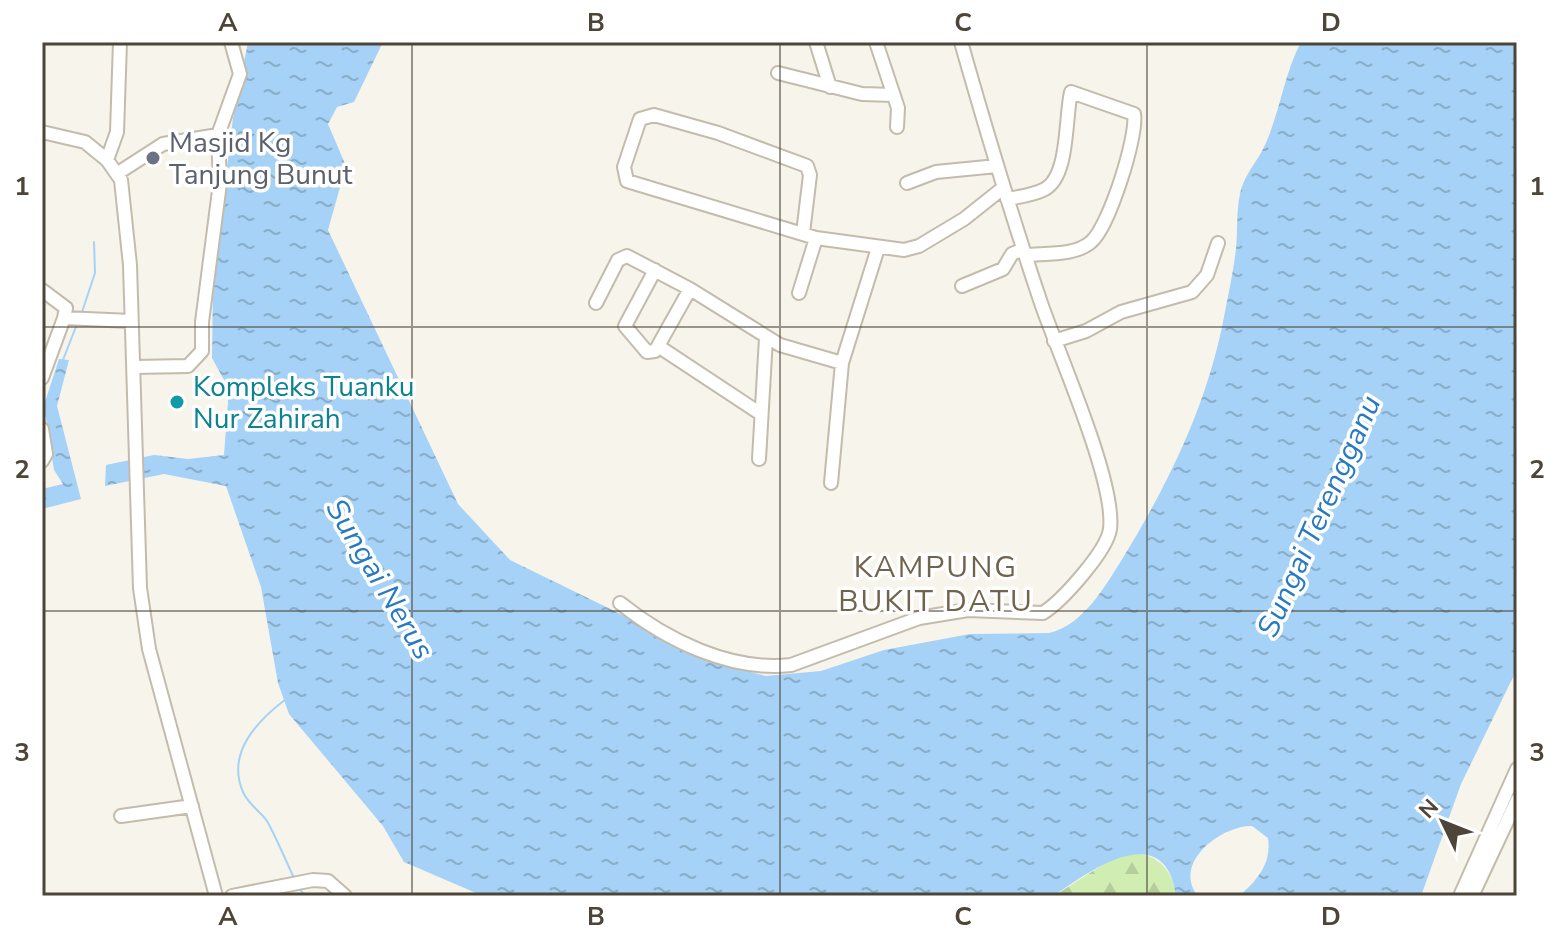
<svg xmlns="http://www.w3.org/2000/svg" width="1559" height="938" font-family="'Nunito Sans',sans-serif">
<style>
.forest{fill:url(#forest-firs)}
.water{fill:url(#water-ripples)}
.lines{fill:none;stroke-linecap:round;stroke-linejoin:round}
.stream{stroke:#a5d2f6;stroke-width:2}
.minor-casing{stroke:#c3bcad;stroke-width:16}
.minor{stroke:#fff;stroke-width:12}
.grid{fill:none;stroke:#4c4538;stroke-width:2;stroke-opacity:0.55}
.worship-dot{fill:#6b7280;stroke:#fff;stroke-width:3}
.culture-dot{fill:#0f9aa8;stroke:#fff;stroke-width:3}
.labels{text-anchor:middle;stroke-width:7;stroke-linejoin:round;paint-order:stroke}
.worship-label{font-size:28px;fill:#5b616d;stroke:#fff;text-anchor:start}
.culture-label{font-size:28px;fill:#0d838f;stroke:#fff;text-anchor:start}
.water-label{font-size:30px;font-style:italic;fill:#277ac2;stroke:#fff}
.neighbourhood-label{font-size:30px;letter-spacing:2px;fill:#70644e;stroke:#fff}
.neatline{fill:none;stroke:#4c4538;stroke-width:3}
.grid-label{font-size:26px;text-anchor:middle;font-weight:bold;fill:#4c4538}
</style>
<defs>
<pattern id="forest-firs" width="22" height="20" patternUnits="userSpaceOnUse" patternTransform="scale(2)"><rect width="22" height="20" fill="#d0edb2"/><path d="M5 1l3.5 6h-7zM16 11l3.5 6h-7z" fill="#b4cd9a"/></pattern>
<pattern id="water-ripples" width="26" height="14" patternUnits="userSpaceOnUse" patternTransform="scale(2)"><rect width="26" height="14" fill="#a5d2f6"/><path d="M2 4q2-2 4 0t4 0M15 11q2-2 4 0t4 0" fill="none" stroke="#89acc8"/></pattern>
</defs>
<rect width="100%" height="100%" fill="#f7f4eb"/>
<!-- forest -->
<path class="forest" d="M1133,853C1159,855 1173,871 1176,896H1054L1110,860Z"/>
<!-- water -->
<path class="water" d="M248,42H383L354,102L337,107L328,124L346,166L328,230L458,504L510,560L727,666L766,676L821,671L884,650L970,634L1049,633C1083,625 1104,588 1121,561C1166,488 1204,412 1222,327C1227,301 1233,274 1236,249C1238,230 1236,212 1240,194C1243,176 1258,161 1265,145C1280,112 1284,74 1301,42H1517V669L1461,784L1421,896H1239C1257,881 1272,863 1268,838L1252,826C1222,825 1171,863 1198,896H1176C1165,817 1090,870 1054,896H483L404,862L383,826L289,714L278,683L261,587L226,486L164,474L105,486L106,465L154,455L188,459L224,455L229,389L212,358L213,283L233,118Z
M59,359L69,360L57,406L81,499L42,509V489L63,484L54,470L44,405Z"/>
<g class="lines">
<!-- stream -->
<path class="stream" d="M81,315L95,273L94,242
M63,360L77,324
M286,699C257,721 226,753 243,792C248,804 260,811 267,821C277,839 285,859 294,878
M298,887L305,896"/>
<!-- minor casing -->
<g class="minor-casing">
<path id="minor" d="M816,42L830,87
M876,42L898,108L897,127
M778,73L862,94L893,95
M42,132L85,142L107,160L121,180L130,265L140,588L149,649L216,896
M107,160L117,132L120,42
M118,173L163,144L218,135
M907,183L936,172L997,166
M1007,199C1019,197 1034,195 1045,189C1069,176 1065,118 1071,92L1134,114C1138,135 1109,227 1091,242C1075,256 1046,253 1025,255
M803,233L810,175L807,166L718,133L654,115L640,119L624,167L627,181L816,238L904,250L919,246L964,219L1003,188
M655,270L625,326L647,352L655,351L658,346L690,289
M962,286L1003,269L1012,254L1023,249
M42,290L66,308L64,318
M799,293L816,238
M596,303L618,260L627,256L690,289L780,345L842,363
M1054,341L1086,331L1121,312L1192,292L1207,275L1218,243
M658,346L761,414
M134,367L188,366L202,351V322L220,183L218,135L240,74L231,42
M42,378L64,318L131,321
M42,429L46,454L42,461
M759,459L766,338
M831,483L842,363L878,248
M620,603C666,640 731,672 791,665L919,618L968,610L1043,613C1062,601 1107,551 1110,529C1116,482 1058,353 1041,303C1012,217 986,130 961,42
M121,816L192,806
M232,896L313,880L328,881L345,896
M1460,896L1517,769
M1472,896L1517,800"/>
</g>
<!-- minor -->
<use href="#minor" class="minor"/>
</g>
<!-- grid -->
<path class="grid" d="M412,42V896M780,42V896M1147,42V896M42,327H1517M42,611H1517"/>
<!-- markers -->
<circle class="worship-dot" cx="153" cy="158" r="8"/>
<circle class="culture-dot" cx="177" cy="402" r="8"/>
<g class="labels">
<!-- worship labels -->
<g class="worship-label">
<text x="169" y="152">Masjid Kg<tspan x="169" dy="32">Tanjung Bunut</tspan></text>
</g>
<!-- culture labels -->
<g class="culture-label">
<text x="193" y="396">Kompleks Tuanku<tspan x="193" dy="32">Nur Zahirah</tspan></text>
</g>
<!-- water labels -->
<g class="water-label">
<text transform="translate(1319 516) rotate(-66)" y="10">Sungai Terengganu</text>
<text transform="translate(380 579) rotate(59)" y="10">Sungai Nerus</text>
</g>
<!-- neighbourhood labels -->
<g class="neighbourhood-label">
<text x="936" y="577">KAMPUNG<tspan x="936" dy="34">BUKIT DATU</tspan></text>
</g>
</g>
<!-- border -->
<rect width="1559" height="938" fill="none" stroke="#ffffff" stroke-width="88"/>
<!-- north arrow -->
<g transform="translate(1443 822) rotate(313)" stroke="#ffffff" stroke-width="6" paint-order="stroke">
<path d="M0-6L14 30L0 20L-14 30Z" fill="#4c4538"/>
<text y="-12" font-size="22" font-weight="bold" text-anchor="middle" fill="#4c4538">N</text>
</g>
<rect x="44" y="44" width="1471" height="850" class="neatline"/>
<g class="grid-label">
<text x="228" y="31">A</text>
<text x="596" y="31">B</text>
<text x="963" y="31">C</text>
<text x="1331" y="31">D</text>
<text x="22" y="195">1</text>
<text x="1537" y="195">1</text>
<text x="22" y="478">2</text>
<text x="1537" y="478">2</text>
<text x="22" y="761">3</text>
<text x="1537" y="761">3</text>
<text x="228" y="925">A</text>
<text x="596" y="925">B</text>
<text x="963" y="925">C</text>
<text x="1331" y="925">D</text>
</g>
</svg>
